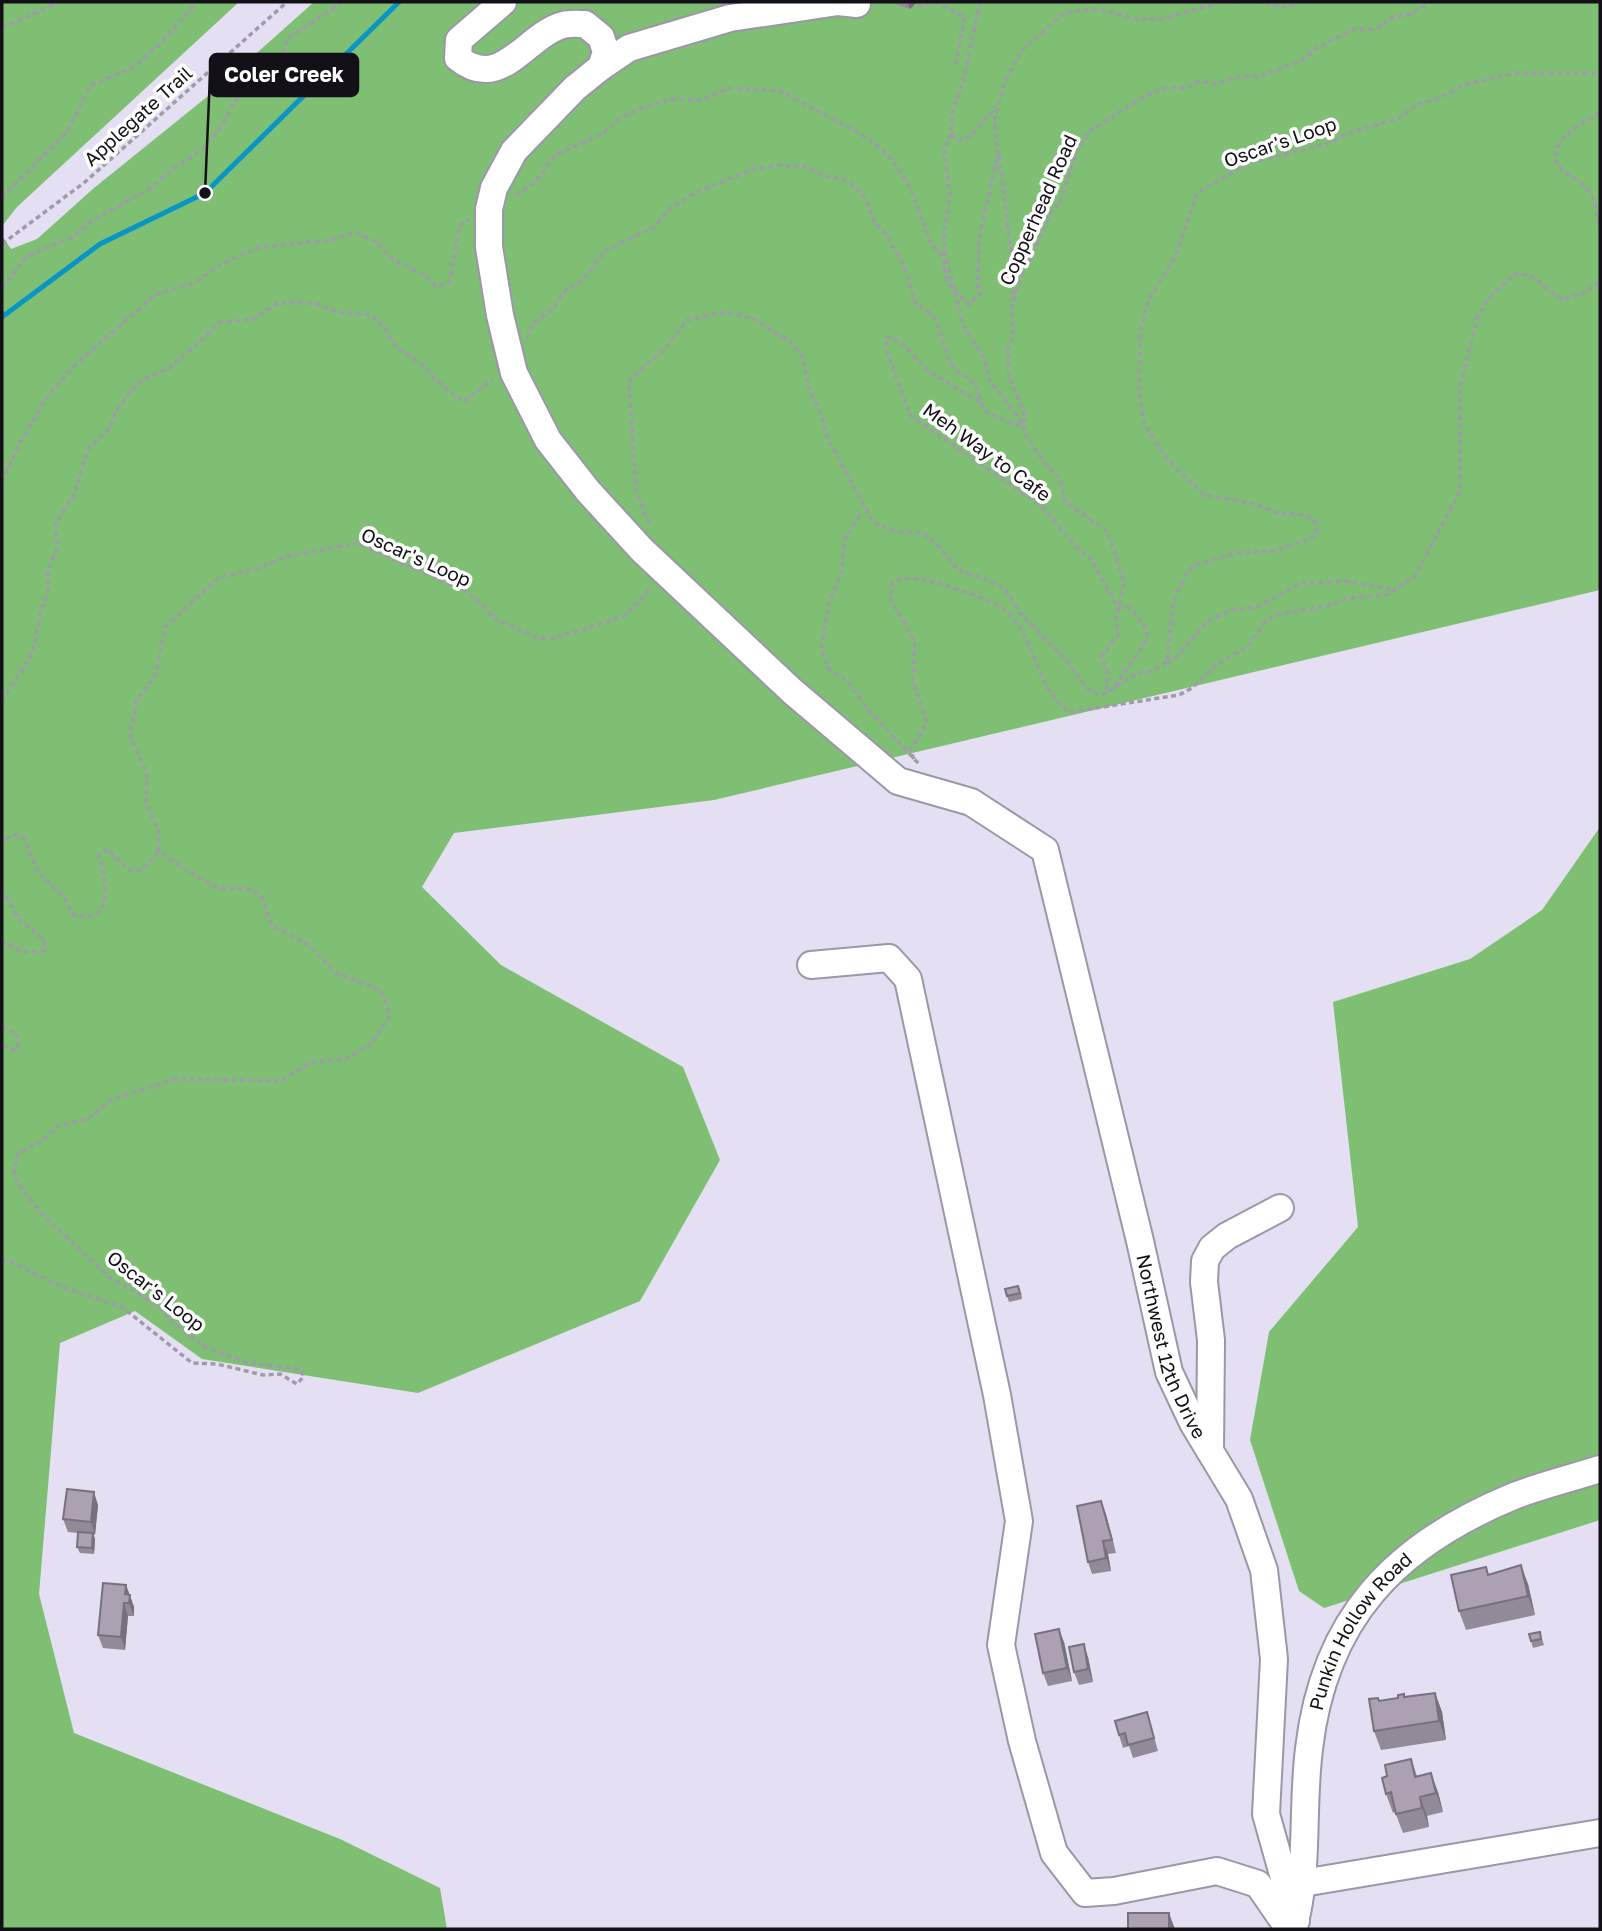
<svg xmlns="http://www.w3.org/2000/svg" width="1602" height="1931" font-family="'Golos Text',sans-serif">
<style>
.forest{fill:#7fbf74}
.lines{fill:none;stroke-linecap:round;stroke-linejoin:round}
.stream{stroke:#0a96c5;stroke-width:5}
.minor-casing{stroke:#9b96a8;stroke-width:30}
.path{stroke:#9f9ba9;stroke-width:3.5;stroke-dasharray:5 3.5;stroke-linecap:butt}
.minor{stroke:#fff;stroke-width:26}
.wall{fill:#938a99}
.shaded-wall{fill:#78717d}
.building{fill:#aba1b2;stroke:#78717d;stroke-width:2}
.labels{text-anchor:middle;stroke-width:7;stroke-linejoin:round;paint-order:stroke}
.street-label{font-size:19px;fill:#131117;stroke:#fff}
.leader{fill:none;stroke:#131117;stroke-width:2.5}
.callout-dot{fill:#131117;stroke:#fff;stroke-width:2.5}
.callout{fill:#131117;stroke:#131117;stroke-width:2.5}
.callout-label{font-size:21px;text-anchor:middle;font-weight:bold;fill:#fff}
</style>
<rect width="100%" height="100%" fill="#e4dff2"/>
<!-- forest -->
<path class="forest" d="M2,2H239L17,207L2,226Z
M314,2H1600V590L714,800L454,833L422,887L501,965L683,1067L720,1160L640,1301L418,1393L202,1359L135,1311L60,1343L39,1594L74,1733L340,1839L440,1888L447,1929H2V236L11,249L37,239L94,188L213,92Z
M1600,827V1520L1324,1608L1299,1591L1250,1440L1269,1332L1358,1227L1333,1002L1470,959L1542,910Z"/>
<g class="lines">
<!-- stream -->
<path class="stream" d="M2,317L100,244L205,193L399,2"/>
<!-- minor casing -->
<g class="minor-casing">
<g id="minor">
<path id="s1" d="M503,2L459,40L458,58C501,93 526,35 563,25C570,23 579,24 585,24L601,37L606,52L601,67L575,88L514,151L494,188L489,209V247L500,315L514,373L548,440L588,491L642,550L792,691L898,781L971,802L1045,850L1140,1241L1169,1372L1193,1423L1239,1499L1264,1570L1274,1659L1266,1814L1296,1921"/>
<path d="M601,67L629,48L730,18L838,2L857,4"/>
<path d="M811,965L889,958L908,979L997,1395L1019,1521L1001,1645L1022,1741L1054,1853L1085,1893L1114,1891L1217,1871L1258,1884L1289,1929"/>
<path d="M1210,1451L1211,1340L1204,1282L1205,1261L1212,1248L1227,1236L1280,1208"/>
<path d="M1303,1883L1600,1833"/>
<path id="s2" d="M1297,1913C1308,1859 1302,1804 1309,1749C1324,1618 1395,1545 1514,1496C1542,1485 1572,1478 1600,1469"/>
</g>
</g>
<!-- path -->
<path class="path" d="M901,2L920,6L932,2
M935,2L965,17L955,66
M980,2L964,77L952,114L951,134L959,140L970,137L996,107
M1257,2L1286,7L1304,2
M2,28L59,2
M1600,113C1585,121 1541,144 1560,167C1568,177 1582,180 1589,192C1596,201 1597,217 1600,228
M951,134L944,152L950,196L944,233L945,253L963,325L985,359L989,380L1023,423L1025,434L1046,465L1060,478L1065,502L1105,529L1111,541L1124,582L1116,619L1118,635L1101,657L1108,673L1106,693
M999,155L1014,275L1012,301
M516,195L536,182L555,155L602,134L619,119L638,109L671,99L701,100L730,88L781,91L869,139L892,159L911,189L931,244L942,256L947,282L969,305L981,292L978,286L979,239L998,152L994,121L1004,83L1022,50L1065,12L1098,9L1137,19H1161L1219,3L1240,2
M2,197L67,132L90,86L134,67L162,42L197,2
M2,244L85,182L287,2
M2,288L27,256L74,236L91,221L148,190L174,168L202,150L223,124L234,102L279,62L288,38L343,2
M527,338L534,323L552,309L566,290L582,281L605,251L654,227L668,210L694,193L754,169L781,165L807,167L821,175L848,181L858,190L867,201L875,224L886,234L904,266L916,304C947,318 937,342 953,366C957,374 969,376 974,384C980,393 979,405 988,413L1016,425L1023,423L1026,418L1009,376L1008,346L1013,338L1012,306L1020,281L1052,211L1060,203L1076,152L1091,130L1145,96L1168,87L1185,88L1199,81L1214,84L1243,76H1260L1303,60L1313,50L1354,29H1376L1393,17L1411,14L1430,2
M979,402L927,370L899,341L887,337L886,348L910,415L1041,506L1080,551L1090,557L1118,608L1128,607C1138,615 1149,628 1147,640L1114,687
M2,482L17,448L47,397L74,366L156,294L194,283L221,264L260,247L333,240L355,232L378,243L392,259L423,274L436,286L449,283L460,225L469,220
M860,515L844,540L842,571L829,602L821,649L829,669L848,682L869,711L919,764
M649,524L636,490L629,384L631,378L664,350L687,320L724,312L752,318L788,340L802,355L809,389L822,415L826,435L873,522L895,531L922,533L937,544L958,570L988,580L1005,589L1020,613L1065,659L1087,688L1096,693L1105,694L1138,673L1153,671L1167,662L1173,603L1186,574L1194,565L1237,553L1274,551L1314,537L1317,533L1316,523L1307,515L1278,513L1251,503L1204,495L1165,457L1144,423L1139,391L1140,333L1148,301L1175,257L1198,192L1249,163L1327,144L1349,133L1399,118L1418,104L1438,99L1463,85L1516,73H1600
M1167,662L1175,659L1207,621L1232,610L1257,607L1301,583L1345,581L1396,590
M2,701L33,652L40,615L48,591V568L58,547L55,524L74,495L88,449L109,429L118,407L141,380L168,369L209,333L217,323L253,319L276,304L294,302L318,304L337,312L371,315L383,326L397,348L423,365L435,379L463,402L493,379
M914,759L910,750L923,731L926,720L913,681L915,642L890,598L893,581C912,575 932,581 950,587C965,592 982,597 996,604C1038,628 1031,688 1070,712L1179,695L1192,688L1216,665L1248,646L1265,622L1275,615L1327,606L1349,598L1387,595L1415,576L1460,491V388L1477,318L1488,299L1514,274L1530,275L1562,300L1586,292L1600,281
M2,846L4,839L15,835L24,838L38,872L63,896L74,915C116,926 106,880 99,855L108,849L129,870L141,871L159,851
M2,889L19,919L44,940V951L23,952L2,941
M2,1026L17,1034L18,1048L13,1050L2,1045
M2,1258L65,1288L122,1307L192,1363L217,1364L263,1375L280,1374L297,1384L304,1376L299,1369L245,1362L205,1347L170,1320L158,1305L109,1277L43,1215L17,1182L14,1171L18,1153L37,1144L58,1126L88,1119L111,1100L175,1079L281,1081L311,1062L346,1059L372,1043L390,1015L381,990L336,973L309,945L273,926C264,917 269,902 257,893C244,884 233,891 220,888C204,883 174,862 159,851L158,829L146,803L147,775L130,735L137,699L155,676L166,626L220,577L259,568L285,557L357,543L464,591L481,603L495,619L535,637L550,639L623,617L646,595L650,585"/>
<!-- minor -->
<use href="#minor" class="minor"/>
</g>
<!-- wall -->
<path class="wall" d="M890,2H917L910,9Z
M1021,1292L1022,1299L1009,1302L1007,1296Z
M1101,1501L1116,1553L1108,1554L1111,1571L1092,1574L1088,1562Z
M98,1505L95,1535L93,1534L95,1539L94,1554L80,1553L77,1547L78,1533L68,1532L63,1519Z
M1489,1574L1528,1584L1535,1615L1466,1630L1459,1611Z
M126,1585L134,1607V1616H128L125,1650L103,1648L98,1635Z
M1540,1632L1544,1645L1533,1648L1531,1641Z
M1064,1642L1072,1681L1048,1686L1043,1673Z
M1088,1657L1093,1682L1079,1685L1074,1672Z
M1435,1693L1442,1712L1446,1740L1381,1750L1374,1731L1378,1698L1379,1701Z
M1147,1712L1158,1751L1133,1758L1129,1746L1123,1748L1119,1735Z
M1411,1759L1417,1776L1438,1792L1443,1812L1427,1816L1429,1827L1403,1833L1395,1812L1393,1813L1386,1794L1387,1776Z"/>
<!-- shaded-wall -->
<path class="shaded-wall" d="M907,2H917L910,9Z
M94,1492L98,1505L95,1535L91,1522Z
M1101,1501L1106,1514L1116,1553L1112,1540Z
M93,1533L95,1539L94,1554L92,1548Z
M1103,1541L1108,1554L1111,1571L1106,1558Z
M1521,1565L1528,1584L1535,1615L1528,1596Z
M126,1585L134,1607V1616L125,1594Z
M124,1603L128,1616L125,1650L121,1637Z
M1059,1629L1064,1642L1072,1681L1067,1668Z
M1084,1644L1088,1657L1093,1682L1088,1669Z
M1435,1693L1442,1712L1446,1740L1439,1721Z
M1431,1773L1438,1792L1443,1812L1436,1793Z
M1420,1797L1427,1816L1429,1827L1422,1808Z
M1169,1913L1175,1929H1169Z"/>
<!-- building -->
<path class="building" d="M1018,1286L1020,1293L1007,1296L1005,1289Z
M67,1489L94,1492L91,1522L63,1519Z
M1101,1501L1112,1540L1103,1541L1106,1558L1088,1562L1077,1506Z
M78,1532L93,1533L92,1548L77,1547Z
M1521,1565L1528,1596L1459,1611L1451,1575L1486,1567L1488,1575Z
M103,1583L126,1585L125,1594L130,1595L129,1603H124L121,1637L98,1635Z
M1059,1629L1067,1668L1043,1673L1035,1634Z
M1540,1632L1541,1639L1531,1641L1529,1634Z
M1084,1644L1088,1669L1074,1672L1069,1647Z
M1435,1693L1439,1721L1374,1731L1369,1699L1378,1698L1379,1701L1398,1698V1695L1404,1694V1697Z
M1147,1712L1154,1738L1128,1745L1125,1733L1119,1735L1115,1721Z
M1411,1759L1415,1777L1431,1773L1436,1793L1420,1797L1422,1808L1396,1814L1391,1792L1386,1794L1382,1778L1387,1776L1385,1765Z
M1128,1913H1169V1929H1128Z"/>
<g class="labels">
<!-- street labels -->
<g class="street-label">
<text transform="translate(138 116) rotate(-42)" y="7">Applegate Trail</text>
<text transform="translate(1280 142) rotate(-19)" y="7">Oscar's Loop</text>
<text transform="translate(1038 210) rotate(-66)" y="7">Copperhead Road</text>
<text transform="translate(987 452) rotate(36)" y="7">Meh Way to Cafe</text>
<text transform="translate(416 557) rotate(24)" y="7">Oscar's Loop</text>
<text transform="translate(156 1291) rotate(38)" y="7">Oscar's Loop</text>
<text dy="7" stroke="none"><textPath href="#s1" startOffset="1864">Northwest 12th Drive</textPath></text>
<text dy="7" stroke="none"><textPath href="#s2" startOffset="296">Punkin Hollow Road</textPath></text>
</g>
</g>
<!-- callouts -->
<path class="leader" d="M205 193L210 75"/>
<circle class="callout-dot" cx="205" cy="193" r="7"/>
<rect class="callout" x="210" y="54" width="148" height="42" rx="7"/>
<g class="callout-label">
<text x="284" y="82">Coler Creek</text>
</g>
<!-- border -->
<rect width="1602" height="1931" fill="none" stroke="#131117" stroke-width="7"/>
</svg>
